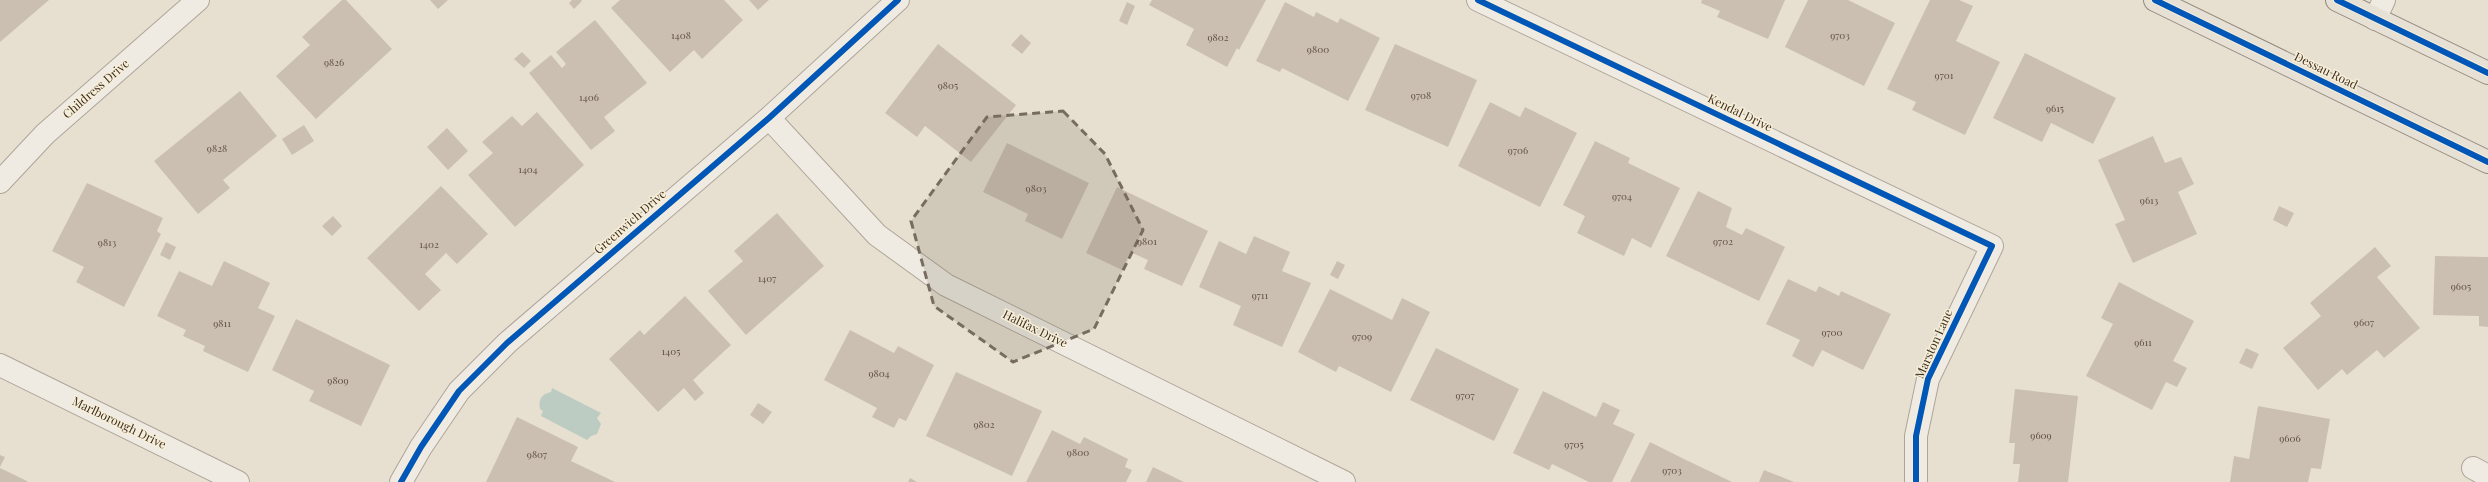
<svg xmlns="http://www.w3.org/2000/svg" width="2488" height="482" font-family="'Playfair Display',serif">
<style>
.water{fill:#bcccc2}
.building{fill:#cbbfb2}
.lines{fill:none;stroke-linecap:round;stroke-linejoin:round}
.minor-casing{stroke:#ada599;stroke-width:24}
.major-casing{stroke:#928b80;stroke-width:24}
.minor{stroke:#efebe3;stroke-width:22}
.major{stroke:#e6e1d4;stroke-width:22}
.cycleway-casing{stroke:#f7eed8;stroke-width:8}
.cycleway{stroke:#0057b8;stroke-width:6}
.marked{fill:#786c5e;fill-opacity:0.2;stroke:#786c5e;stroke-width:3;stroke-dasharray:8 5;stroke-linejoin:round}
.labels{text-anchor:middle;stroke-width:3;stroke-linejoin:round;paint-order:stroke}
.number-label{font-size:10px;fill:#605244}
.street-label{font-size:12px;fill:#3d2e20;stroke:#f7eed8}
</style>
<rect width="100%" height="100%" fill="#e7e0d1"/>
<!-- water -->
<path class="water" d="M552,388L601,413L597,418L601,424L597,434L591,436L587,440L541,416L543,411L540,409C538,399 542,394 551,392Z"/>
<!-- building -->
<path class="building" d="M0,0H49L0,42Z
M342,0H346L392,49L316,119L276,76L310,45L302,37Z
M430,0H448L438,9Z
M572,0H581L582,1L574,9L569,3Z
M620,0H724L743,20L702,59L694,50L670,72L611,8Z
M749,0H769L758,10Z
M1152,0H1266L1239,50L1237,48L1227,67L1186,45L1194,29L1149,5Z
M1702,0H1785L1768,39L1717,17L1720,11L1701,3Z
M1808,0H1848L1895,23L1864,86L1785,47Z
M1930,0H1959L1973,6L1956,41L2000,62L1965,135L1912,110L1916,102L1887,89Z
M1127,2L1135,6L1127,25L1119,21Z
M1285,2L1314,17L1316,12L1338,23L1340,18L1380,38L1348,101L1282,68L1280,72L1256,61Z
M595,20L647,83L604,117L615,131L591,150L529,73L551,55L562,68L566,64L556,52Z
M1021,34L1031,43L1022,54L1011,45Z
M938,44L1016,105L971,162L925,126L917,137L885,113Z
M1395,44L1477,80L1448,147L1365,110Z
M522,52L531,61L524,68L514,59Z
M2025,53L2116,98L2093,144L2051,123L2042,142L1993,118Z
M240,91L277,136L223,180L230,188L198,214L154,161Z
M1490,102L1520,117L1525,107L1577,133L1540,207L1458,166Z
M537,112L584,165L515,227L468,175L493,153L482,142L512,116L522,126Z
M304,125L314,141L292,155L282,139Z
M447,128L468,151L448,170L427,147Z
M2153,136L2165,163L2181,157L2194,184L2178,192L2197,234L2133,263L2115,224L2125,220L2098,160Z
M1595,141L1630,158L1628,163L1680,188L1651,248L1632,238L1624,256L1577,233L1585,216L1563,205Z
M1007,143L1089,183L1062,239L1025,221L1028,214L983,192Z
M87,183L163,218L157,231L161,234L124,307L76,282L84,267L52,251Z
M441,186L488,234L457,264L446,253L425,274L441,290L419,311L367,258Z
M1117,187L1208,231L1182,286L1144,269L1148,260L1130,252L1122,270L1086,253Z
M1698,191L1732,208L1726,227L1742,235L1746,228L1785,247L1759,301L1666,256Z
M2279,206L2294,213L2287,227L2273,220Z
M777,213L824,266L746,335L708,291L743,261L734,251Z
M333,216L342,226L332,236L322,226Z
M1254,236L1290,252L1282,271L1311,283L1282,347L1233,325L1241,306L1199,287L1219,241L1246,254Z
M166,242L176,247L170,260L160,255Z
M2375,247L2391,266L2377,277L2420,328L2384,358L2377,350L2347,375L2342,369L2318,390L2283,348L2321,316L2310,303Z
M2435,256L2488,257V327L2479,326V316L2433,315Z
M224,261L270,283L258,308L275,316L248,372L203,351L205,346L183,336L186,330L157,316L179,271L212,286Z
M1337,261L1345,265L1338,279L1330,275Z
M1788,279L1816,292L1819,286L1839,296L1841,291L1891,314L1863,370L1822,350L1813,367L1792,356L1800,340L1766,324Z
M2119,282L2194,321L2173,361L2187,368L2177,387L2166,382L2152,410L2086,376L2113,324L2101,318Z
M1330,289L1392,320L1402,298L1430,312L1391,392L1339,366L1336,372L1298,352Z
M685,296L731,345L693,380L704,393L695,401L684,388L658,412L609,359L640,330L644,335Z
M296,319L390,365L361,426L309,401L314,391L272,370Z
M850,330L894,353L898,346L934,365L906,421L899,418L894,428L872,417L877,408L824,380Z
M1436,348L1519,389L1494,441L1410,400Z
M2246,348L2259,354L2252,369L2239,363Z
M956,372L1042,411L1012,476L926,436Z
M2015,389L2078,396L2068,482H2018L2020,464H2013L2015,443H2009Z
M1543,391L1596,417L1603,402L1620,410L1613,424L1635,434L1612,482H1589L1552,464L1549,470L1513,453Z
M758,403L772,412L763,424L750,415Z
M2258,406L2330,419L2321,469L2311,468L2308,482H2230L2234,456L2249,459Z
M517,417L578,447L571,461L615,482H486Z
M1052,430L1080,444L1084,437L1128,459L1125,467L1132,470L1126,482H1026Z
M1650,442L1684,459L1732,482H1630Z
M0,455L5,457L0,467Z
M1153,467L1184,482H1146Z
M0,468L25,480L28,482H0Z
M1764,470L1794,482H1759Z
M910,478L917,482H908Z"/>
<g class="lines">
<!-- minor casing -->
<g class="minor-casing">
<path id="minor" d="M1478,0L1992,246L1928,379L1916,436V482
M2375,19L2384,0
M769,118L877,235L946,285L1344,482
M0,182L45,134L198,0
M0,365L238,482
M2473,468L2488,476
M401,482L421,447L459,391L507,343L769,118L898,0"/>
</g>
<!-- major casing -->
<g class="major-casing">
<path id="major" d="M2155,0L2488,162
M2337,0L2488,73"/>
</g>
<!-- minor -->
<use href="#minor" class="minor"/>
<!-- major -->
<use href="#major" class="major"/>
<!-- cycleway casing -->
<g class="cycleway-casing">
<path id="cycleway" d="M1478,0L1992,246L1928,379L1916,436V482
M2155,0L2488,162
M2337,0L2488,73
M401,482L421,447L459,391L507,343L769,118L898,0"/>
</g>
<!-- cycleway -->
<use href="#cycleway" class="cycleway"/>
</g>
<!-- marked area -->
<path class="marked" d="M1063,111L1105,154L1143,230L1094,329L1013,362L934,306L911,221L987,117Z"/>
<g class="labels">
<!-- number labels -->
<g class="number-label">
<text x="681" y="39">1408</text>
<text x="1840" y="39">9703</text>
<text x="1218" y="41">9802</text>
<text x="1318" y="53">9800</text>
<text x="334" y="66">9826</text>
<text x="1944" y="79">9701</text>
<text x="948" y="89">9805</text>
<text x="1421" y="99">9708</text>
<text x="589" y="101">1406</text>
<text x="2055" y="112">9615</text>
<text x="217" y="152">9828</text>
<text x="1518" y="154">9706</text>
<text x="528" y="173">1404</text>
<text x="1036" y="192">9803</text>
<text x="1622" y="200">9704</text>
<text x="2149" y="204">9613</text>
<text x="1147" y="245">9801</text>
<text x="1723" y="245">9702</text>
<text x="107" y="246">9813</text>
<text x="429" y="248">1402</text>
<text x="767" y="282">1407</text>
<text x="2461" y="290">9605</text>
<text x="1260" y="299">9711</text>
<text x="2364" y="326">9607</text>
<text x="222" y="327">9811</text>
<text x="1832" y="336">9700</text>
<text x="1362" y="340">9709</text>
<text x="2143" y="346">9611</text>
<text x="671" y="355">1405</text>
<text x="879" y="377">9804</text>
<text x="338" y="384">9809</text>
<text x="1465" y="399">9707</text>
<text x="984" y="428">9802</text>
<text x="2041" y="439">9609</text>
<text x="2290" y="442">9606</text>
<text x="1574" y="448">9705</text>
<text x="1078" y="456">9800</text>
<text x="537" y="458">9807</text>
<text x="1672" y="474">9703</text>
</g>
<!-- street labels -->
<g class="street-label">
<text transform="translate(2326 71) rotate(26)" y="4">Dessau Road</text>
<text transform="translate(96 89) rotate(-41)" y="4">Childress Drive</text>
<text transform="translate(1740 113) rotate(26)" y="4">Kendal Drive</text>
<text transform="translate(630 222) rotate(-41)" y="4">Greenwich Drive</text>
<text transform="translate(1035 329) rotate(26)" y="4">Halifax Drive</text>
<text transform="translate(1934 344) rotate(-66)" y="4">Marston Lane</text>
<text transform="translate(119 423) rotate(26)" y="4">Marlborough Drive</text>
</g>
</g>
</svg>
